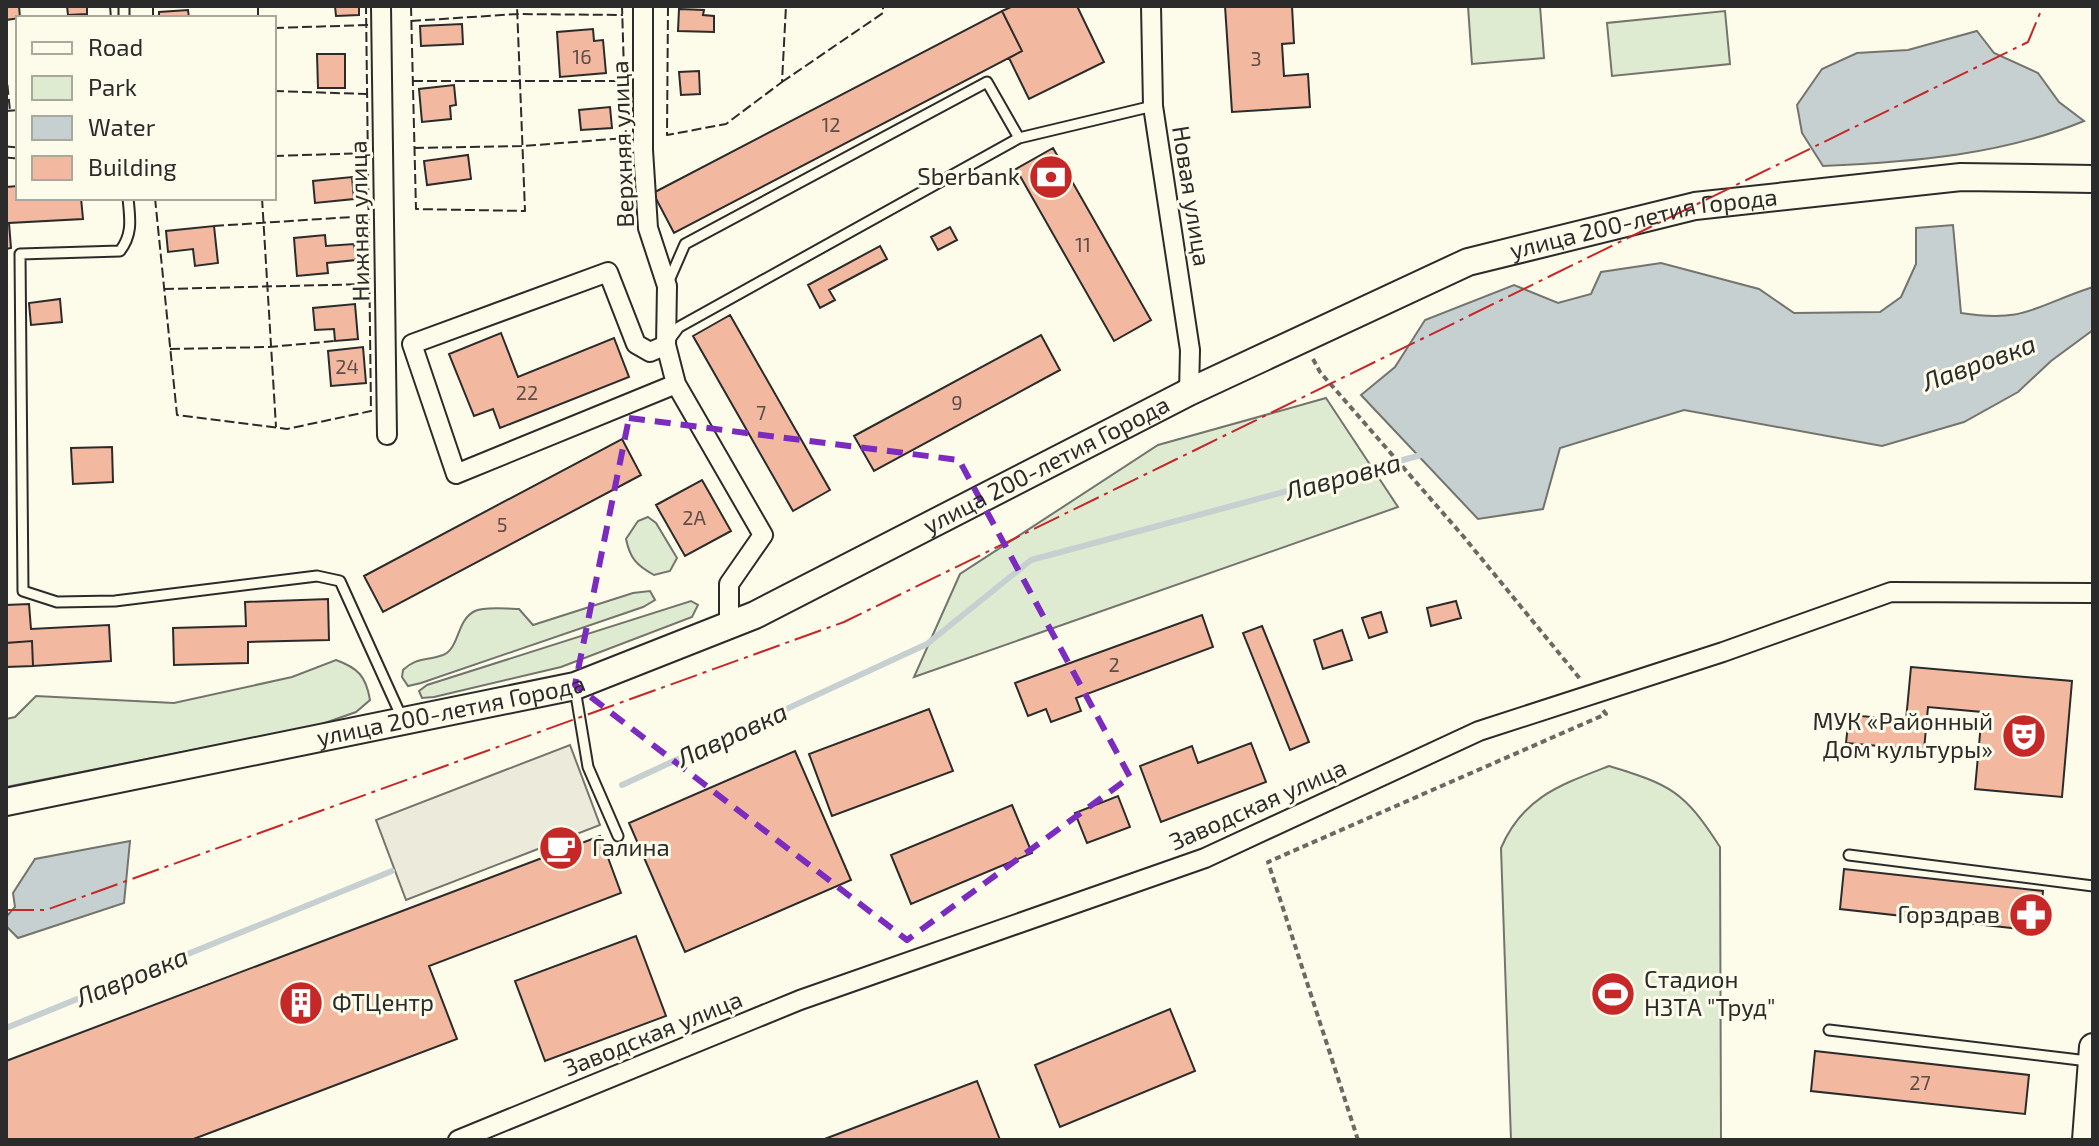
<svg xmlns="http://www.w3.org/2000/svg" width="2099" height="1146" font-family="'Exo 2',sans-serif">
<style>
.green{fill:#deebd1;stroke:#74746e;stroke-width:2}
.parking{fill:#eceadb;stroke:#74746e;stroke-width:2}
.water{fill:#c7d0d0;stroke:#74746e;stroke-width:2}
.lines{fill:none;stroke-linecap:round;stroke-linejoin:round}
.stream{stroke:#c7d0d0;stroke-width:6}
.building{fill:#f2b8a0;stroke:#2b2b2b;stroke-width:2}
.lane-casing{stroke:#2b2b2b;stroke-width:13}
.street-casing{stroke:#2b2b2b;stroke-width:22}
.secondary-casing{stroke:#2b2b2b;stroke-width:30}
.path{stroke:#6a6964;stroke-width:4;stroke-dasharray:6 4;stroke-linecap:butt}
.lane{stroke:#fdfbea;stroke-width:9}
.street{stroke:#fdfbea;stroke-width:18}
.secondary{stroke:#fdfbea;stroke-width:26}
.fence{stroke:#2b2b2b;stroke-width:2;stroke-dasharray:10 4;stroke-linecap:butt}
.power{stroke:#c62828;stroke-width:2;stroke-dasharray:28 6 4 6;stroke-linecap:butt}
.marked{fill:none;stroke:#7b2cbf;stroke-width:6;stroke-dasharray:16 10;stroke-linejoin:round}
.labels{text-anchor:middle;stroke-width:6;stroke-linejoin:round;paint-order:stroke}
.number-label{font-size:20px;fill:#5d4e48}
.street-label{font-size:24px;fill:#2b2b2b;stroke:#fdfbea}
.poi-label{font-size:24px;fill:#2b2b2b;stroke:#fdfbea;text-anchor:end}
.water-label{font-size:26px;font-style:italic;fill:#2b2b2b;stroke:#fdfbea}
</style>
<rect width="100%" height="100%" fill="#fdfbea"/>
<!-- green -->
<path class="green" d="M1468,6H1540L1544,58L1472,64Z
M1725,11L1730,64L1612,76L1607,23Z
M1326,398L1398,507L914,677L960,574L1158,445Z
M648,517L656,523L677,558L670,571L654,575C636,565 630,558 626,539L638,521Z
M650,591L655,600L643,607L421,683L408,686L402,677L403,670C416,657 427,661 443,655C460,648 456,620 475,611C486,606 506,609 519,609L533,625L633,593Z
M691,601L698,605L692,617L561,667L434,697L422,698L419,691L427,685Z
M336,660C358,668 366,676 370,700L356,712L319,725L6,787V719L15,717L36,696L174,703L292,677Z
M1609,766C1671,785 1684,791 1720,847L1721,1140H1511L1501,848C1523,797 1560,785 1609,766Z"/>
<!-- parking -->
<path class="parking" d="M570,745L600,825L406,900L376,820Z"/>
<!-- water -->
<path class="water" d="M1977,31L1994,53L2038,73L2059,102L2084,121C2002,155 1912,162 1823,166L1802,133L1797,105L1822,69L1857,53L1908,50Z
M1953,225L1961,313C2027,323 2034,306 2093,287V330L2051,361L2018,392L1964,422L1882,446L1684,410L1560,448L1543,509L1478,519L1361,395L1395,367L1425,320L1514,285L1558,303L1591,294L1601,272L1661,263L1759,289L1794,313L1880,312L1901,297L1916,264V228Z
M130,841L124,903L18,938L6,926V917L15,907L13,893L35,859Z"/>
<g class="lines">
<!-- stream -->
<path class="stream" d="M622,785L927,644L1031,560L1425,454
M6,1028L392,871"/>
</g>
<!-- building -->
<path class="building" d="M6,6H19L20,18L6,20Z
M67,6H87V14L68,15Z
M335,6H359V15L336,16Z
M1013,6H1077L1104,62L1029,99L1009,58L1022,51L1002,11Z
M1225,6H1292L1294,43L1282,44L1284,76L1308,74L1310,107L1232,112Z
M679,9L704,10L703,15L714,16V32L678,31Z
M188,10L189,18H159V12Z
M1002,11L1022,51L674,233L653,193Z
M462,24L463,44L421,46L420,26Z
M593,29L594,41L603,40L606,73L560,77L557,32Z
M317,54H345V88H318Z
M699,71L700,94L681,95L679,72Z
M454,85L456,105L450,106L451,119L422,122L419,89Z
M610,107L612,128L581,130L579,110Z
M1053,148L1151,320L1114,341L1016,169Z
M468,155L471,179L427,185L424,161Z
M352,177L354,199L315,203L313,181Z
M18,186V198H81L83,219L9,223L11,248L6,249V187Z
M214,226L218,263L195,266L193,249L168,252L166,231Z
M950,227L957,240L938,250L931,237Z
M325,235L326,246L354,244L356,260L327,263L328,273L297,276L294,238Z
M880,246L887,259L829,290L835,300L820,308L808,285Z
M60,299L62,322L31,325L29,303Z
M355,304L358,339L335,341L334,329L315,330L313,308Z
M730,315L830,490L793,511L693,336Z
M501,333L518,377L614,338L629,377L500,428L493,409L474,416L449,354Z
M1041,335L1060,370L874,471L854,436Z
M363,347L366,383L331,386L328,351Z
M622,439L641,475L383,612L364,576Z
M112,447L113,482L73,484L71,448Z
M702,480L731,531L685,556L656,505Z
M328,599L329,640L248,642V663L174,665L173,628L246,626L245,602Z
M1456,601L1461,618L1431,626L1427,608Z
M29,604L31,629L109,625L111,661L33,666L32,641L6,643V605Z
M1381,612L1387,632L1369,638L1362,618Z
M1202,615L1213,647L1076,698L1081,711L1051,722L1046,709L1028,716L1015,683Z
M1262,626L1309,742L1290,750L1243,633Z
M1342,630L1352,660L1323,669L1314,640Z
M32,641L33,666L6,667V643Z
M1911,667L2072,681L2062,797L1975,789L1982,712L1928,707L1924,750L1846,743L1849,715L1906,720Z
M929,709L953,771L832,816L809,754Z
M1251,743L1266,782L1161,822L1140,766L1192,746L1198,763Z
M795,751L851,880L685,952L629,823Z
M1118,796L1130,827L1087,843L1075,813Z
M1012,805L1032,853L911,904L891,855Z
M600,836L621,893L429,966L457,1039L191,1140H6V1061Z
M1844,869L2043,891L2039,931L1840,909Z
M636,936L666,1016L545,1061L515,981Z
M1170,1009L1195,1071L1060,1127L1035,1065Z
M1815,1051L2029,1075L2025,1114L1811,1091Z
M977,1081L1000,1140H822Z"/>
<g class="lines">
<!-- lane casing -->
<g class="lane-casing">
<path id="lane" d="M124,6V18
M6,152L18,153
M128,198C130,219 133,234 120,251L20,254L23,591L57,602L115,601L317,576L340,581L402,718
M668,283L685,244L987,82L1019,138
M668,342L679,327L1019,138L1153,106
M575,689L588,767L618,836
M1849,855L2093,886
M1829,1030L2088,1061"/>
</g>
<!-- street casing -->
<g class="street-casing">
<path id="street" d="M381,6L387,435
M643,6V150L648,228L667,286L666,345L676,384L763,535L729,584V627
M1151,6L1153,106L1190,350L1189,392
M666,345L650,352L636,344L608,272L412,344L456,474L676,384
M458,1140L800,1000L1205,858L1479,731L1723,652L1891,592L2093,593"/>
</g>
<!-- secondary casing -->
<g class="secondary-casing">
<g id="secondary">
<path id="s1" d="M6,802L575,686L755,615L1189,392L1468,262L1695,206L1961,177L2093,179"/>
<path d="M2086,1140L2093,1047"/>
</g>
</g>
<!-- path -->
<path class="path" d="M1313,359L1320,372L1463,536L1581,680
M1358,1140L1268,862L1606,714L1603,710"/>
<!-- lane -->
<use href="#lane" class="lane"/>
<!-- street -->
<use href="#street" class="street"/>
<!-- secondary -->
<use href="#secondary" class="secondary"/>
<!-- fence -->
<path class="fence" d="M110,6L111,18
M258,6V18
M411,6L416,209L525,211L517,6
M668,6L667,135L726,124L782,82L786,6
M912,6H930
M153,18V6
M411,21L517,14L623,15
M274,28L368,25
M6,71L10,111
M413,81H624
M782,82L883,13V6
M274,91L367,94
M6,111L18,110
M414,148L523,146L626,138L622,6
M274,156L368,153
M155,198L177,415L287,429L371,411L366,6
M262,198L276,427
M214,226L367,216
M164,289L368,284
M170,349L269,347L335,341"/>
<!-- power -->
<path class="power" d="M6,910H46L844,622L2028,42L2043,6"/>
</g>
<!-- marked area -->
<path class="marked" d="M629,418L959,460L1130,777L907,940L575,685Z"/>
<!-- icons -->
<defs>
<g id="bank-disc" transform="scale(2.3)"><circle r="9.5" fill="#c62828" stroke="#fdfbea"/><path d="M-6-4H6V4H-6ZM0-2.3a2.3 2.3 0 1 0 0 4.6a2.3 2.3 0 1 0 0-4.6Z" fill="#fff"/></g>
<g id="theatre-disc" transform="scale(2.3)"><circle r="9.5" fill="#c62828" stroke="#fdfbea"/><path d="M-5-5.5Q0-4 5-5.5V0Q5 5 0 6Q-5 5-5 0ZM-3.3-2.5H-1v1.5H-3.3ZM1-2.5H3.3v1.5H1ZM-2.8 1Q0 5.5 2.8 1Z" fill="#fff"/></g>
<g id="cafe-disc" transform="scale(2.3)"><circle r="9.5" fill="#c62828" stroke="#fdfbea"/><path d="M-5.5-4.5H6V0H3Q3 3.5 0 3.5H-2.5Q-5.5 3.5-5.5 0ZM3-3.2v2h1.7v-2ZM-6 4.5H4V6H-6Z" fill="#fff"/></g>
<g id="pharmacy-disc" transform="scale(2.3)"><circle r="9.5" fill="#c62828" stroke="#fdfbea"/><path d="M-2-6h4v4h4v4h-4v4h-4v-4h-4v-4h4Z" fill="#fff"/></g>
<g id="stadium-disc" transform="scale(2.3)"><circle r="9.5" fill="#c62828" stroke="#fdfbea"/><path d="M0-5a6.5 5 0 1 0 0 10a6.5 5 0 1 0 0-10ZM-3.5-1.8h7v3.6h-7Z" fill="#fff"/></g>
<g id="building-disc" transform="scale(2.3)"><circle r="9.5" fill="#c62828" stroke="#fdfbea"/><path d="M-4-6H4V6H1V3H-1V6H-4ZM-2.5-4.3h1.7v1.8h-1.7ZM.8-4.3h1.7v1.8H.8ZM-2.5-1h1.7V.8h-1.7ZM.8-1h1.7V.8H.8Z" fill="#fff"/></g>
</defs>
<g fill-rule="evenodd">
<use href="#bank-disc" x="1051" y="177"/>
<use href="#theatre-disc" x="2024" y="736"/>
<use href="#cafe-disc" x="561" y="848"/>
<use href="#pharmacy-disc" x="2031" y="915"/>
<use href="#stadium-disc" x="1613" y="994"/>
<use href="#building-disc" x="301" y="1003"/>
</g>
<g class="labels">
<!-- number labels -->
<g class="number-label">
<text x="582" y="64">16</text>
<text x="1256" y="66">3</text>
<text x="831" y="132">12</text>
<text x="1083" y="252">11</text>
<text x="347" y="374">24</text>
<text x="527" y="400">22</text>
<text x="957" y="410">9</text>
<text x="761" y="420">7</text>
<text x="694" y="525">2А</text>
<text x="502" y="532">5</text>
<text x="1114" y="672">2</text>
<text x="1920" y="1090">27</text>
</g>
<!-- street labels -->
<g class="street-label">
<text transform="translate(623 144) rotate(-92)" y="8">Верхняя улица</text>
<text transform="translate(1191 196) rotate(81)" y="8">Новая улица</text>
<text transform="translate(360 221) rotate(-91)" y="8">Нижняя улица</text>
<text dy="8" stroke="none"><textPath href="#s1" startOffset="1750">улица 200-летия Города</textPath></text>
<text dy="8" stroke="none"><textPath href="#s1" startOffset="1102">улица 200-летия Города</textPath></text>
<text dy="8" stroke="none"><textPath href="#s1" startOffset="454">улица 200-летия Города</textPath></text>
<text transform="translate(1258 805) rotate(-24)" y="8">Заводская улица</text>
<text transform="translate(653 1034) rotate(-22)" y="8">Заводская улица</text>
</g>
<!-- poi labels -->
<g class="poi-label">
<text x="1020" y="185">Sberbank</text>
<text x="1993" y="730">МУК «Районный<tspan x="1993" dy="28">Дом культуры»</tspan></text>
<text x="592" y="856" text-anchor="start">Галина</text>
<text x="2000" y="923">Горздрав</text>
<text x="1644" y="988" text-anchor="start">Стадион<tspan x="1644" dy="28">НЗТА "Труд"</tspan></text>
<text x="332" y="1011" text-anchor="start">ФТЦентр</text>
</g>
<!-- water labels -->
<g class="water-label">
<text transform="translate(1979 363) rotate(-20)" y="9">Лавровка</text>
<text transform="translate(1343 477) rotate(-15)" y="9">Лавровка</text>
<text transform="translate(732 735) rotate(-25)" y="9">Лавровка</text>
<text transform="translate(132 977) rotate(-22)" y="9">Лавровка</text>
</g>
</g>
<!-- border -->
<rect width="2099" height="1146" fill="none" stroke="#2b2b2b" stroke-width="16"/>
<!-- legend -->
<rect x="16" y="16" width="260" height="184" fill="#fdfbea" stroke="#a9a89e" stroke-width="2"/>
<rect x="32" y="42" width="40" height="12" fill="#fdfbea" stroke="#a9a89e" stroke-width="2"/>
<text x="88" y="56" font-size="24" fill="#2b2b2b">Road</text>
<rect x="32" y="76" width="40" height="24" fill="#deebd1" stroke="#a9a89e" stroke-width="2"/>
<text x="88" y="96" font-size="24" fill="#2b2b2b">Park</text>
<rect x="32" y="116" width="40" height="24" fill="#c7d0d0" stroke="#a9a89e" stroke-width="2"/>
<text x="88" y="136" font-size="24" fill="#2b2b2b">Water</text>
<rect x="32" y="156" width="40" height="24" fill="#f2b8a0" stroke="#a9a89e" stroke-width="2"/>
<text x="88" y="176" font-size="24" fill="#2b2b2b">Building</text>
</svg>
